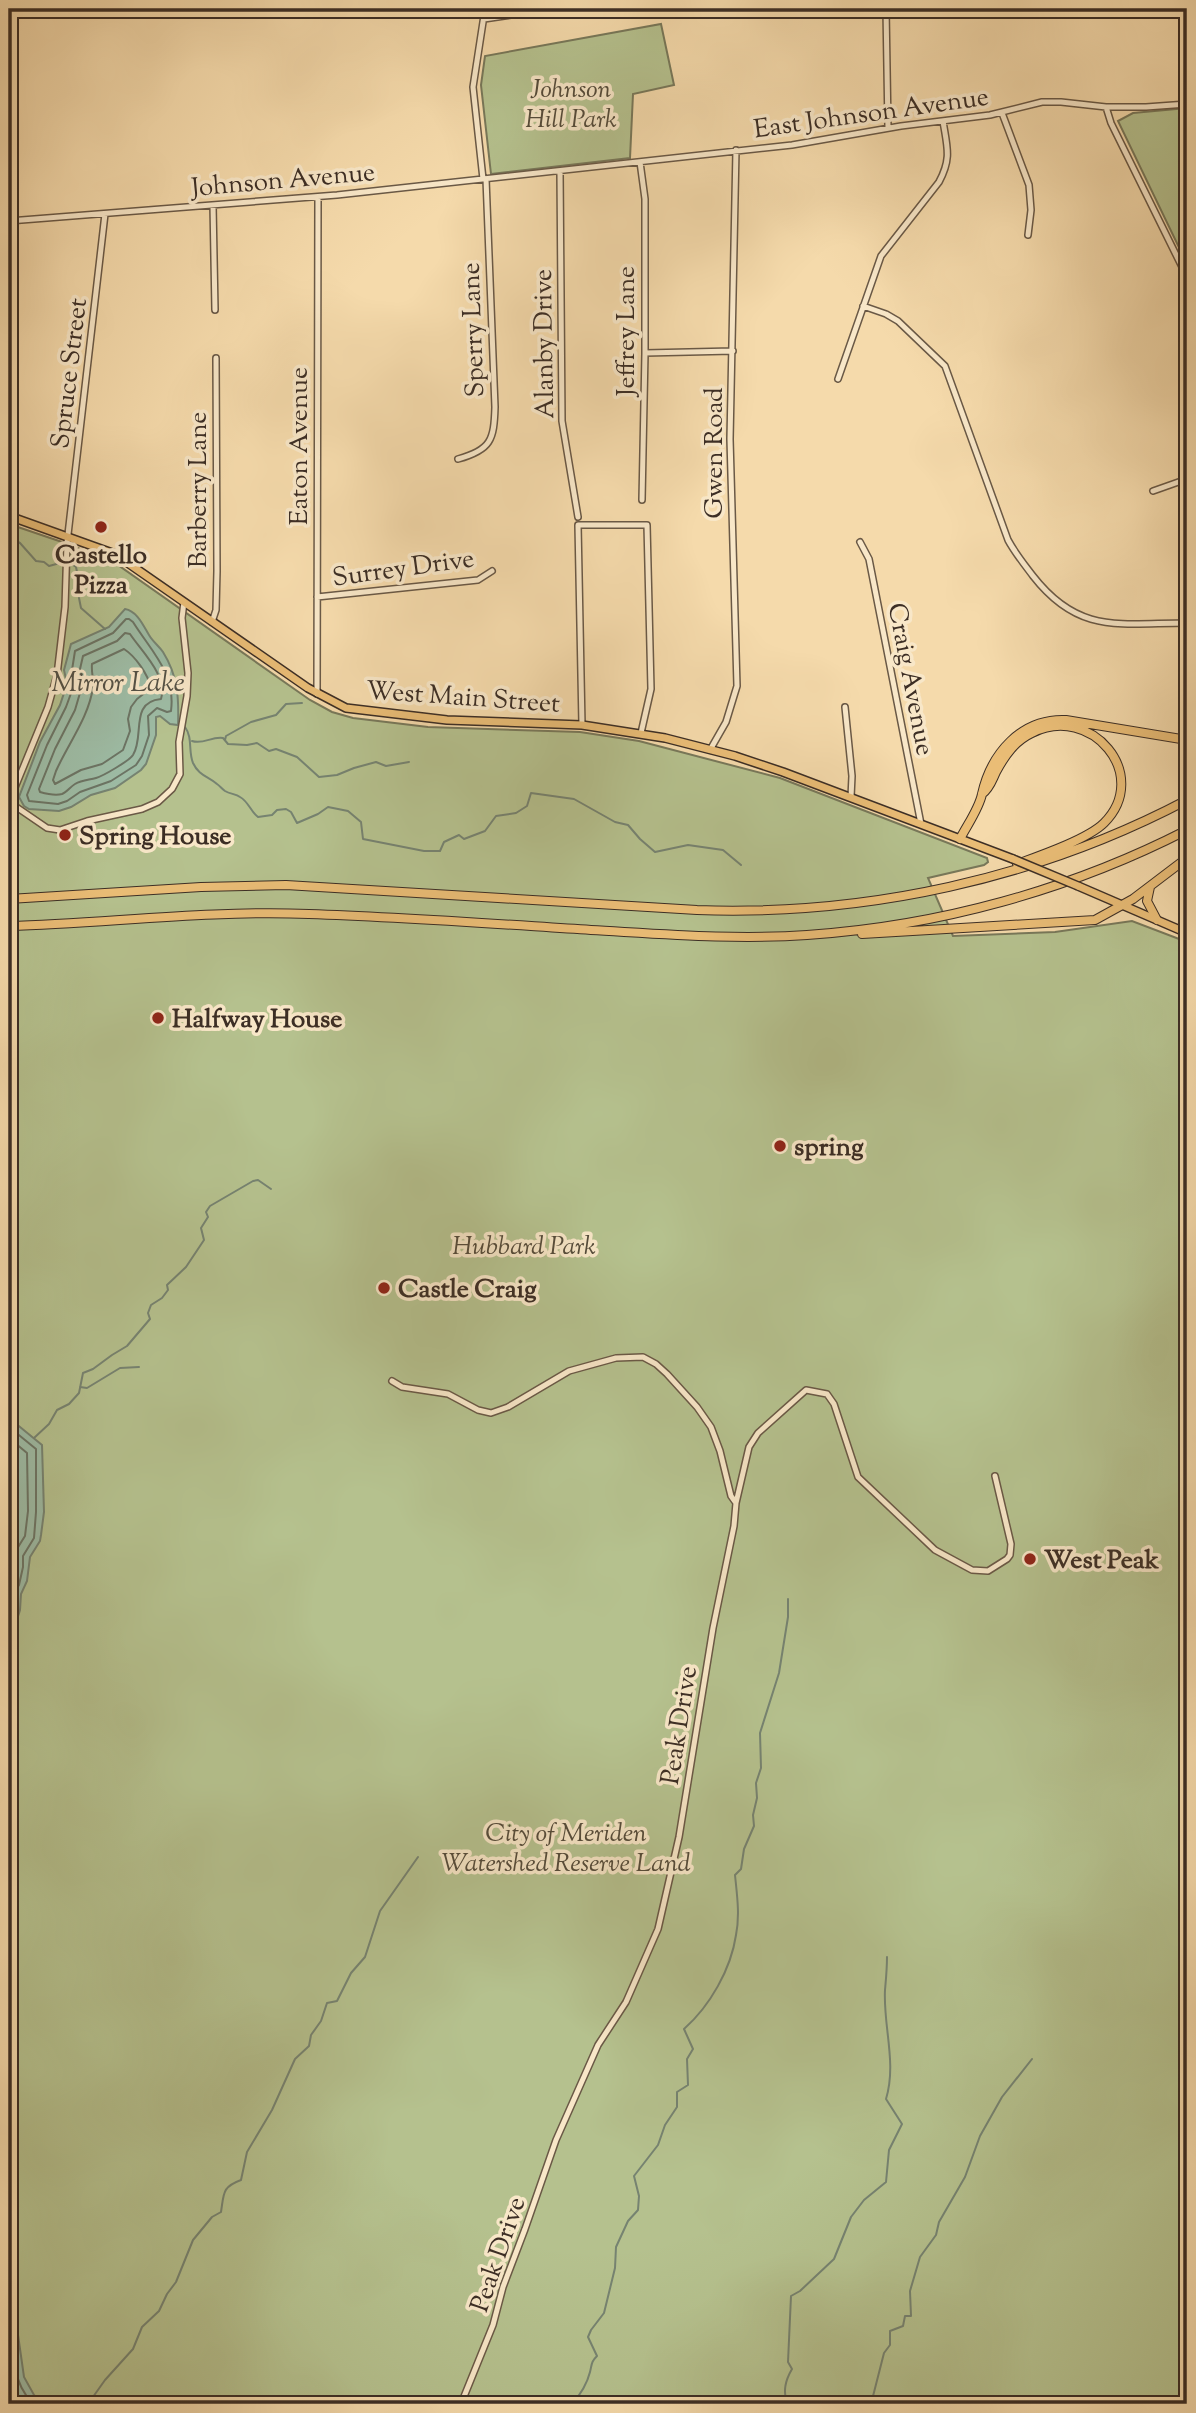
<svg xmlns="http://www.w3.org/2000/svg" width="1196" height="2413" font-family="'Sorts Mill Goudy',serif">
<style>
.green{fill:#b5c18e;stroke:#78785a;stroke-width:2}
.water{fill:#9dbba4;stroke:#768371;stroke-width:2}
.lines{fill:none;stroke-linecap:round;stroke-linejoin:round}
.shore{stroke:#6c7464;stroke-width:2}
.stream{stroke:#768371;stroke-width:2}
.minor-casing{stroke:#6a5946;stroke-width:8}
.major-casing{stroke:#3c2e25;stroke-width:10}
.highway-casing{stroke:#3c2e25;stroke-width:10}
.minor{stroke:#f8e7c8;stroke-width:5}
.major{stroke:#eabd76;stroke-width:7}
.highway{stroke:#eabd76;stroke-width:8}
.major-bridge-casing{stroke:#3c2e25;stroke-width:10;stroke-linecap:butt}
.major-bridge{stroke:#eabd76;stroke-width:7}
.poi-dot{fill:#8f2418;stroke:#f8e7c8;stroke-width:2.5}
.labels{text-anchor:middle;stroke-width:7;stroke-linejoin:round;paint-order:stroke}
.park-label{font-size:26px;font-style:italic;fill:#544b3a;stroke:#f8e7c8}
.street-label{font-size:26px;fill:#3c2e25;stroke:#f8e7c8}
.poi-label{font-size:26px;font-weight:bold;fill:#3c2e25;stroke:#f8e7c8;text-anchor:start}
.water-label{font-size:28px;font-style:italic;fill:#545145;stroke:#f8e7c8}
</style>
<rect width="100%" height="100%" fill="#f5daab"/>
<filter id="stains"><feTurbulence type="fractalNoise" baseFrequency=".00286" numOctaves="4"/><feColorMatrix values="0 0 0 0 .2 0 0 0 0 .09 0 0 0 0 .02 0 0 0 .5 -.17"/></filter>
<radialGradient id="worn" r=".72"><stop offset=".6" stop-color="#630" stop-opacity="0"/><stop offset="1" stop-color="#630" stop-opacity=".3"/></radialGradient>
<!-- green -->
<path class="green" d="M661,24L674,85L633,94L630,158L491,174L481,85L485,56Z
M1187,108V264L1118,121L1133,113Z
M9,524L65,543L115,563L310,700L332,712L353,718L428,727L580,732L639,741L780,778L987,858L988,862L984,865L928,878L953,936L1055,932L1132,921L1187,942V2404H9Z"/>
<!-- water -->
<path class="water" d="M125,609C137,611 143,625 149,635C153,642 159,646 163,652C178,676 179,698 178,725L170,724L160,716L156,717V735L146,764L141,770L115,788L91,795L71,807L59,811L29,809L24,806L19,797L40,742L60,705L67,684L64,670L71,644L109,627Z
M9,1418L42,1445L44,1512L41,1535L40,1541L30,1557L27,1581L21,1594L20,1610L13,1632L14,1649L17,1655L15,1670L18,1688L17,1706L14,1720L12,1752L9,1760Z
M9,2256L13,2268L18,2296L17,2328L24,2377L34,2395L43,2404H9Z"/>
<g class="lines">
<!-- shore -->
<path class="shore" d="M126,619H129L133,622C151,651 176,673 171,711L167,712L157,708L148,716L149,735L142,756L136,765L111,781L80,792L67,801L58,804L29,801L27,795L47,745L66,707L74,685L72,670L75,651L113,633Z
M125,633L130,634C142,652 168,676 161,699C129,702 145,736 133,755C129,761 103,776 96,778C89,780 82,780 75,784C70,787 67,792 62,794C55,796 47,794 40,792L39,789L55,749L75,710L82,686L80,669L83,656L117,641Z
M124,649C135,656 148,674 151,688L137,699L131,707L128,719L130,731L123,750L102,764L81,770L55,784L53,780L56,771C68,744 89,717 93,687C94,679 91,672 92,664Z
M9,1427L36,1449V1512L34,1538L23,1556V1567L19,1585L14,1593L13,1609L9,1623
M9,1438L27,1453L28,1511L25,1536L15,1552L14,1566L9,1583
M9,1451L16,1458C18,1476 20,1528 9,1541
M9,2285C15,2324 3,2373 33,2404"/>
<!-- stream -->
<path class="stream" d="M9,537L20,543L36,561L44,562L49,566L60,563
M70,563L76,567L77,572
M79,598L81,608L105,629
M185,727C193,738 188,751 193,763C199,776 208,776 217,784C220,786 222,789 225,791C230,794 236,794 240,797C249,802 250,811 258,817L272,815L277,810L286,809L291,812L297,823L318,814L328,807L348,811L361,822L363,839L424,851H440L444,842L459,835L464,839L485,831L496,816L516,813L527,806L531,793L574,799L615,822L628,825L640,839L655,852L688,845L723,850L741,865
M225,740L226,736L251,722L276,715L286,704L302,703
M192,741C203,745 212,736 223,738L228,744L247,745L257,743L269,751L276,749L297,757L319,777L337,775L354,768L376,762L386,766L409,762
M80,1387L87,1388L120,1368L139,1367
M34,1438L49,1424L57,1410L69,1404L79,1393L83,1373L93,1369L112,1355L127,1346L150,1319L148,1313L151,1305L162,1298L168,1290L167,1285L186,1267L204,1240L201,1228L208,1217L206,1212L210,1206L253,1181L258,1180L271,1189
M88,2404L105,2380L133,2349L142,2327L159,2311L167,2294L176,2282L193,2240L212,2217L221,2212C224,2193 222,2187 241,2180L247,2152L272,2110L295,2059L309,2046L311,2035L321,2021L327,2003L337,2001L351,1973L365,1957L380,1911L418,1857
M572,2404C580,2395 587,2384 590,2372C592,2364 591,2362 597,2356L588,2337L591,2330L604,2313L615,2268L616,2247L628,2221L638,2210L639,2196L634,2176L658,2145L665,2125L677,2107V2092L688,2085L687,2059L693,2049L684,2029C710,2006 731,1969 736,1935C740,1915 737,1895 735,1875L741,1869L744,1849L754,1826L753,1815L757,1798L756,1783L761,1768L760,1733L779,1673L788,1617V1599
M787,2404C783,2391 785,2381 792,2369L788,2362L791,2296L800,2291L834,2259L851,2217L864,2200L886,2182L889,2150L902,2124L886,2099C897,2063 883,2026 885,1990C886,1979 887,1969 887,1957
M871,2404L884,2353L890,2345V2331L903,2326L905,2316H911L910,2291L920,2257L936,2235L939,2222L965,2177L980,2136L1002,2097L1032,2059"/>
<!-- minor casing -->
<g class="minor-casing">
<path id="minor" d="M886,9L888,128
M484,19L552,9
M1106,107L1111,123L1187,277
M1002,113L1029,185L1031,210L1028,235
M640,162L645,199V353L642,500
M560,171L562,421L578,517
M483,179L473,87L485,9
M213,205L215,310
M9,221L337,195L792,145L901,126L990,115L1042,102H1061L1106,107H1146L1187,104
M863,306L886,314L898,321L945,366L1008,540C1015,553 1024,564 1033,576C1079,635 1120,623 1187,623
M645,353L733,351
M838,379L881,256L939,182C952,158 947,147 943,121
M458,459C491,450 494,440 495,407L486,179
M1153,491L1187,479
M860,542L869,559L921,824
M317,597L478,580L492,571
M212,622L216,610L217,571L216,358
M317,694L318,197
M845,707L852,776L851,797
M582,725L578,525H647L651,689L641,733
M710,750L726,722L737,686L730,439L736,150
M9,802L48,707L57,675L65,607L67,543L105,214
M9,802L47,828L60,830L87,821L142,809L158,802L172,789L180,774L179,742L187,696L188,673L182,618L184,602
M392,1381L402,1387L448,1394L478,1410L491,1413L508,1407L569,1371L616,1358L643,1357L656,1364L667,1374L697,1407L711,1427L720,1451L731,1496L736,1503L734,1526L713,1628L679,1837L658,1929L626,2002L598,2045L556,2140L525,2229L503,2287L493,2325L461,2404
M736,1503L749,1447L758,1433L806,1390L827,1394L834,1404L858,1477L935,1550L972,1570L988,1571L1007,1559L1010,1555L1011,1544L995,1476"/>
</g>
<!-- major casing -->
<g class="major-casing">
<path id="major" d="M9,516L115,554L308,688L346,708L447,720L582,725L665,738L735,756L783,772L1013,859
M1078,886L1187,933"/>
</g>
<!-- highway casing -->
<g class="highway-casing">
<path id="highway" d="M982,794C990,788 992,780 996,772C1005,755 1015,741 1032,733C1091,703 1152,775 1104,823C1088,839 1039,856 1017,864
M960,839C967,825 979,809 982,794C991,754 1021,718 1066,720L1187,740
M1150,887L1147,901L1157,920
M9,899L201,887L286,885L697,910C866,916 1037,879 1187,800
M9,926C109,923 208,910 309,914C403,917 497,924 591,930C663,934 735,940 807,935C939,926 1070,890 1187,830
M862,934L1095,920L1133,899L1187,858"/>
</g>
<!-- minor -->
<use href="#minor" class="minor"/>
<!-- major -->
<use href="#major" class="major"/>
<!-- highway -->
<use href="#highway" class="highway"/>
<!-- major-bridge casing -->
<g class="major-bridge-casing">
<path id="major-bridge" d="M1013,859L1078,886"/>
</g>
<!-- major-bridge -->
<use href="#major-bridge" class="major-bridge"/>
</g>
<!-- markers -->
<g class="poi-dot">
<circle cx="101" cy="527" r="7"/>
<circle cx="65" cy="835" r="7"/>
<circle cx="158" cy="1018" r="7"/>
<circle cx="780" cy="1146" r="7"/>
<circle cx="384" cy="1288" r="7"/>
<circle cx="1030" cy="1559" r="7"/>
</g>
<g class="labels">
<!-- park labels -->
<g class="park-label">
<text x="571" y="97">Johnson<tspan x="571" dy="30">Hill Park</tspan></text>
<text x="524" y="1254">Hubbard Park</text>
<text x="566" y="1841">City of Meriden<tspan x="566" dy="30">Watershed Reserve Land</tspan></text>
</g>
<!-- street labels -->
<g class="street-label">
<text transform="translate(871 112) rotate(-8)" y="9">East Johnson Avenue</text>
<text transform="translate(283 179) rotate(-5)" y="9">Johnson Avenue</text>
<text transform="translate(472 330) rotate(-92)" y="9">Sperry Lane</text>
<text transform="translate(625 331) rotate(-90)" y="9">Jeffrey Lane</text>
<text transform="translate(543 344) rotate(-91)" y="9">Alanby Drive</text>
<text transform="translate(68 373) rotate(-83)" y="9">Spruce Street</text>
<text transform="translate(298 446) rotate(-90)" y="9">Eaton Avenue</text>
<text transform="translate(713 453) rotate(-90)" y="9">Gwen Road</text>
<text transform="translate(197 490) rotate(-90)" y="9">Barberry Lane</text>
<text transform="translate(403 567) rotate(-8)" y="9">Surrey Drive</text>
<text transform="translate(912 679) rotate(79)" y="9">Craig Avenue</text>
<text transform="translate(463 696) rotate(4)" y="9">West Main Street</text>
<text transform="translate(678 1725) rotate(-81)" y="9">Peak Drive</text>
<text transform="translate(497 2254) rotate(-71)" y="9">Peak Drive</text>
</g>
<!-- poi labels -->
<g class="poi-label">
<text x="101" y="563" text-anchor="middle">Castello<tspan x="101" dy="30">Pizza</tspan></text>
<text x="79" y="844">Spring House</text>
<text x="172" y="1027">Halfway House</text>
<text x="794" y="1155">spring</text>
<text x="398" y="1297">Castle Craig</text>
<text x="1044" y="1568">West Peak</text>
</g>
<!-- water labels -->
<g class="water-label">
<text x="118" y="691">Mirror Lake</text>
</g>
</g>
<!-- margin -->
<rect width="1196" height="2413" fill="none" stroke="#f5daab" stroke-width="35"/>
<rect x="10" y="10" width="1175" height="2392" fill="none" stroke="#3c2e25" stroke-width="3.5"/>
<rect x="18" y="18" width="1161" height="2378" fill="none" stroke="#3c2e25" stroke-width="2"/>
<rect width="100%" height="100%" filter="url(#stains)"/>
<rect width="100%" height="100%" fill="url(#worn)"/>
</svg>
